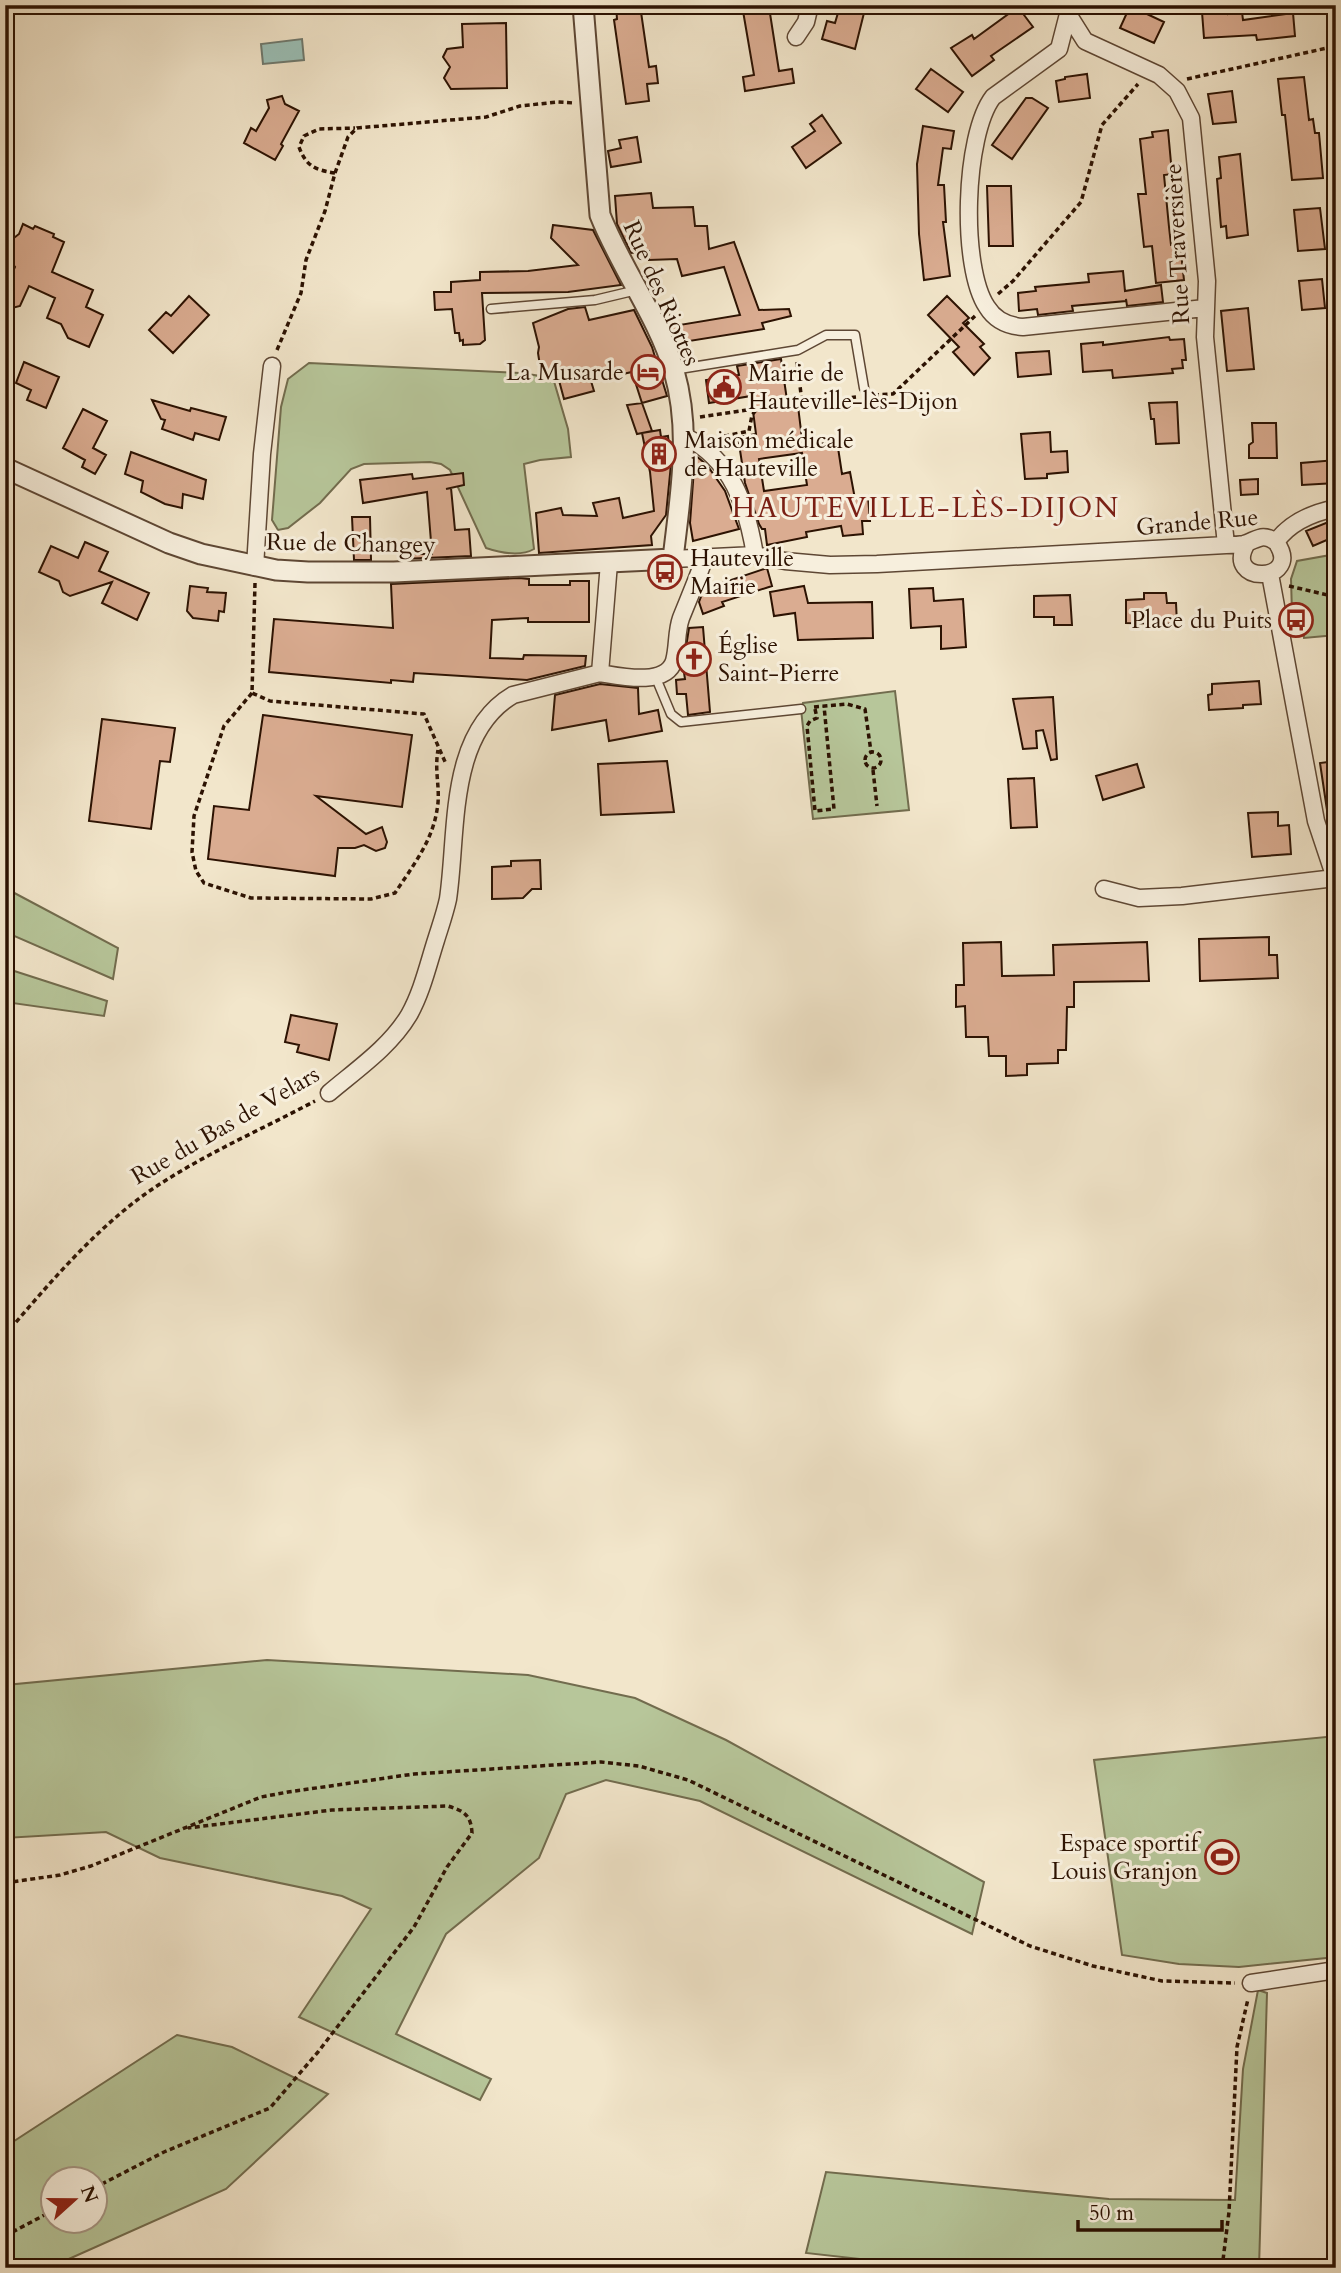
<svg xmlns="http://www.w3.org/2000/svg" width="1341" height="2273" font-family="Cardo,serif">
<style>
.green{fill:#b7c69a;stroke:#726c4e;stroke-width:2;fill-rule:evenodd}
.water{fill:#9bc0b7;stroke:#6f7a6f;stroke-width:2}
.building{fill:#daac91;stroke:#2c1202;stroke-width:2;fill-rule:evenodd}
.lines{fill:none;stroke-linecap:round;stroke-linejoin:round}
.service-casing{stroke:#5e4734;stroke-width:11}
.minor-casing{stroke:#5e4734;stroke-width:19}
.tertiary-casing{stroke:#5e4734;stroke-width:23}
.path{stroke:#2c1202;stroke-width:3.5;stroke-dasharray:5 3.5;stroke-linecap:butt}
.service{stroke:#f7efdd;stroke-width:8}
.minor{stroke:#f7efdd;stroke-width:16}
.tertiary{stroke:#f7efdd;stroke-width:19}
.labels{text-anchor:middle;stroke-width:6;stroke-linejoin:round;paint-order:stroke}
.street-label{font-size:24px;fill:#2c1202;stroke:#f7efdd}
.poi-label{font-size:24px;fill:#2c1202;stroke:#f7efdd;text-anchor:start}
.quarter-label{font-size:28px;letter-spacing:2px;fill:#7a1f14;stroke:#f7efdd}
</style>
<rect width="100%" height="100%" fill="#f2e6cb"/>
<filter id="stains"><feTurbulence type="fractalNoise" baseFrequency=".00286" numOctaves="4"/><feColorMatrix values="0 0 0 0 .2 0 0 0 0 .09 0 0 0 0 .02 0 0 0 .5 -.17"/></filter>
<radialGradient id="worn" r=".72"><stop offset=".6" stop-color="#630" stop-opacity="0"/><stop offset="1" stop-color="#630" stop-opacity=".3"/></radialGradient>
<!-- green -->
<path class="green" d="M309,363L521,373L553,378L568,429L571,457L540,460L524,464L534,549C520,557 501,553 486,548L450,470L441,464L430,462L364,464L351,469L320,503L288,528L278,530L272,520L281,407L288,379Z
M1336,554V635L1304,638L1302,616L1292,614L1291,579L1297,561Z
M895,691L909,810L813,819L801,709L803,703Z
M5,888L118,948L113,979L10,934L5,949Z
M5,968L107,1001L104,1016L5,1002Z
M267,1660L528,1675L635,1698L726,1740L984,1882L972,1934L700,1801L606,1780L566,1794L539,1858L446,1934L396,2034L491,2079L480,2100L299,2017L371,1909L342,1896L160,1858L106,1832L5,1838L6,1685Z
M1336,1736V1957L1239,1967L1179,1964L1122,1955L1094,1760Z
M1258,1990L1267,1993L1259,2268H940L806,2253L826,2172L1109,2199L1235,2200L1243,2069Z
M177,2035L232,2047L328,2094L226,2189L62,2262L66,2268H5V2147ZM52,2178H94V2220H52Z"/>
<!-- water -->
<path class="water" d="M302,39L304,60L263,64L261,44Z"/>
<!-- building -->
<path class="building" d="M616,5H640L649,67L656,66L658,83L647,84L649,101L626,104L614,20L617,19Z
M840,6L864,13L855,49L822,39L827,21L835,23Z
M1130,6L1164,22L1154,43L1120,28Z
M769,7L779,71L792,69L794,83L745,91L743,77L754,75L743,11Z
M1018,7L1033,27L991,56L994,60L972,76L951,48L972,35L974,39Z
M1228,10V14L1242,12L1243,20L1293,13L1295,36L1257,40L1256,35L1204,38L1202,12Z
M506,23L507,88L451,89L444,78L450,67L443,57L447,49L463,47L462,24Z
M931,69L963,92L948,112L916,89Z
M1087,74L1090,98L1059,102L1056,81L1065,79V77Z
M1304,77L1309,120L1313,119L1315,133H1319L1323,178L1292,180L1285,115H1282L1278,79Z
M1232,91L1236,122L1213,124L1208,94Z
M282,96L285,104L299,111L281,144L283,146L275,160L244,143L251,128L256,131L269,108L267,100Z
M1026,98H1032L1048,108L1012,159L992,145Z
M822,115L841,143L806,168L792,147L815,131L810,124Z
M923,126L954,131L951,149L943,148L938,185H944L946,222H943L950,276L924,280L919,234L917,164Z
M1168,130L1172,174L1164,175L1169,227L1171,245L1180,244L1184,280L1156,283L1152,246L1144,247L1138,194H1146L1140,139L1153,137L1152,132Z
M637,137L641,162L611,167L608,151L621,148L619,140Z
M1240,154L1248,235L1227,238L1226,226L1221,227L1217,179L1221,178L1219,157Z
M987,186H1011L1013,246H989Z
M651,193L653,208L693,207L695,226H707L709,249L734,242L759,310L789,309L791,316L762,323L764,329L677,343L659,304L665,303L674,326L740,315L724,267L682,276L677,259L649,260V251L631,253L617,224L615,196Z
M1320,208L1325,249L1298,251L1294,210Z
M23,224L33,229L35,226L54,234L53,237L64,242L52,272L93,290L86,307L103,315L89,347L68,338L61,324L47,318L55,298L29,286L20,306L12,308L5,305V289L15,267L5,254V245L19,234Z
M553,225L593,230L621,285L568,292L482,293L485,340L480,344L463,345V340L460,341L459,333H455L452,309L435,310L434,292H451V282L480,280V272L528,271L578,265L551,238Z
M1123,271L1125,291L1161,285L1163,302L1127,306L1126,299V301L1072,306L1073,311L1038,315L1037,309L1019,311L1018,293L1036,291L1035,287L1089,282L1088,274Z
M1322,279L1325,308L1302,310L1299,281Z
M189,296L209,315L173,353L149,330L166,312L171,316Z
M947,296L969,318L963,323L984,344L980,347L990,358L974,375L953,352L959,347L928,315Z
M585,307L589,320L634,310L652,347L667,396L642,403L632,372L591,381L594,391L564,399L557,373L541,372L538,353L539,347L533,323L568,309Z
M1248,308L1254,369L1227,371L1221,311Z
M1169,337L1170,340L1184,339L1186,360H1182L1183,368L1172,369L1173,373L1113,378L1112,370L1083,372L1081,344L1103,342V345Z
M1049,351L1051,374L1018,377L1016,353Z
M781,359L788,407L798,406L803,447L837,441L842,474L850,472L855,499L868,496L870,521H862L863,534L843,536L841,526L806,532L807,537L767,545L765,529H762L759,524L745,483L738,437L756,434L751,396L709,403L706,380L739,375L737,366ZM802,453L807,485L764,491L759,459Z
M24,362L59,377L46,408L27,400L31,390L16,383Z
M152,400L190,411L191,408L226,417L219,440L195,433L193,440L162,429L165,420L161,419Z
M1177,402L1179,443L1156,444L1154,419H1151L1149,403Z
M642,403L652,431L637,434L627,405Z
M83,409L107,421L93,448L106,455L95,474L82,467L85,460L63,448Z
M1252,423H1276L1277,458H1249V445L1253,442Z
M660,430L661,437L668,436L671,464L666,515L651,536L652,545L539,553L536,513L561,508L563,515L597,516L593,503L619,498L623,518L654,511L650,472L642,433Z
M1050,432L1051,452L1067,451L1068,472L1047,474V478L1025,479L1021,434Z
M131,452L206,480L203,499L183,494L182,508L165,504L141,492L143,481L125,474Z
M695,455L707,465L725,491L739,529L693,541L690,523Z
M1336,460V483L1302,485L1301,463Z
M463,473L464,485L446,489L451,488L455,530L469,529L471,556L402,559V554H432L427,492L363,503L360,480L412,474L413,479Z
M1258,479V494L1241,495L1240,480Z
M352,517H370L371,560H354Z
M1336,519V536L1313,546L1306,531Z
M85,542L108,552L99,571L149,593L137,620L102,603L112,582L70,596L63,592L59,581L39,572L51,546L78,558Z
M767,568L772,586L722,602L724,606L703,614L699,602L704,589Z
M519,578L529,579V585H570V581H589V622H528V618L492,620L490,658L523,659L524,655L586,656L585,666L527,680L414,673L413,682L391,680V683L269,672L274,619L393,628L391,584Z
M190,586L208,588L207,592L226,593L224,612L219,611L218,621L193,618L187,611Z
M804,586L808,603L872,602L873,638L798,640L795,613L774,616L770,592Z
M933,588L934,601L963,599L966,647L941,649V626L911,628L909,589Z
M1144,593H1166L1167,603H1176L1177,624L1126,623V600L1144,599Z
M1070,595L1072,625H1054V617H1034V596Z
M703,627L710,712L688,715L686,694H677L676,680L685,679L683,666L689,628Z
M1259,681L1261,704L1243,705V708L1209,710L1208,695L1212,694V684Z
M600,684L638,688L639,714L658,710L662,731L609,741L606,720L552,730L555,695Z
M1053,697L1057,759L1051,760L1043,730L1036,731L1037,748L1023,749L1013,699Z
M263,715L412,735L402,807L316,796L366,834L382,827L387,842L385,848L376,851L364,845L355,848H338L335,876L208,859L214,806L249,810Z
M102,719L175,728L170,762L160,761L151,829L89,821Z
M667,761L674,812L601,815L598,764Z
M1336,761V810H1327L1320,763Z
M1137,764L1144,787L1103,800L1096,776Z
M1034,778L1037,827L1011,828L1008,779Z
M1278,812V826L1289,825L1291,854L1252,857L1248,813Z
M540,860L541,889H532L523,898L492,899V867L511,866V861Z
M1269,937V955H1277L1278,978L1200,981L1199,939Z
M1001,942L1002,976L1054,975L1053,945L1147,942L1149,981L1074,982V1007H1067L1066,1050H1058V1063L1027,1064V1075L1006,1076V1056H989L988,1037H966L965,1006L956,1007V985H964L963,943Z
M291,1015L337,1024L329,1060L297,1052L299,1045L285,1042Z"/>
<g class="lines">
<!-- service casing -->
<g class="service-casing">
<path id="service" d="M491,309L595,300L637,290
M673,370L798,350L826,335H855L864,388
M656,678L671,714L681,722L801,709"/>
</g>
<!-- minor casing -->
<g class="minor-casing">
<path id="minor" d="M1067,5L1068,14L1085,41L1159,75L1177,91L1191,118L1207,281L1205,337L1226,545
M1071,10L1068,14L1059,49L993,97C964,135 960,267 987,307C995,320 1008,326 1023,327L1205,308
M796,37L806,22L810,5
M684,436C732,459 747,506 755,555
M1276,542C1290,522 1312,513 1336,508
M1247,543C1221,586 1305,583 1276,542
M673,559L755,555L785,561L830,565L877,564L1226,545C1232,545 1239,545 1244,544C1257,540 1262,532 1276,542
M255,567L262,454L272,366
M1270,574L1316,821L1336,881
M600,673C619,676 666,687 674,661C678,647 676,632 681,618C689,598 698,577 705,557
M1104,889L1139,898L1182,896L1335,878
M329,1093C356,1070 390,1047 409,1015C422,992 428,965 436,940C440,927 445,913 448,899C458,832 447,734 513,695L600,673L609,563
M1251,1983L1336,1970"/>
</g>
<!-- tertiary casing -->
<g class="tertiary-casing">
<path id="tertiary" d="M5,468L169,543L201,554L276,570L308,572H394L673,559C680,496 692,433 674,371C658,317 621,268 600,215L583,5"/>
</g>
<!-- path -->
<path class="path" d="M1187,79L1336,46
M335,173C315,170 306,166 299,147L304,136L319,129L355,128
M998,294L1013,281L1081,202L1102,125L1138,84
M277,350L301,293L306,260L325,211L335,173L348,137L357,128L486,117L520,106L558,102L574,103
M797,362L802,402
M874,395L893,394L975,316
M700,417L802,402L856,397
M716,438L749,431L752,415L756,410
M255,583L252,693L270,701L424,714L446,764
M1289,586L1336,597
M252,693L224,726L194,816L192,852L196,871L204,883L251,898L371,899L395,893C412,867 432,842 437,810C441,789 434,773 438,750
M814,707L847,704L865,709L871,752
M815,709L817,718L810,721L807,726L815,811L834,809L824,706
M865 760a8 8 0 1 1 16 0a8 8 0 1 1-16 0Z
M873,770L877,806
M5,1335C47,1286 90,1235 141,1197C195,1158 257,1132 315,1101
M5,1883L60,1875L91,1866L261,1797L288,1792L414,1774L601,1762L639,1766L688,1780L1030,1946L1093,1966L1162,1981L1235,1983
M94,2188L164,2152L270,2108L318,2052L414,1927L447,1867L472,1833C471,1815 464,1811 448,1806L332,1810L188,1828
M5,2236L52,2211
M1222,2268L1229,2212L1237,2047L1248,1999"/>
<!-- service -->
<use href="#service" class="service"/>
<!-- minor -->
<use href="#minor" class="minor"/>
<!-- tertiary -->
<use href="#tertiary" class="tertiary"/>
</g>
<!-- icons -->
<defs>
<g id="hotel-ring" transform="scale(1.75)"><circle r="9.5" fill="#f7efdd" stroke="#8f2418" stroke-width="1.5"/><path d="M-6-4.5h1.5V1H6V5H4.5V3h-9V5H-6ZM-4 0a1.8 1.8 0 1 1 3.6 0ZM.5 0V-2.5h3Q6-2.5 6 0Z" fill="#8f2418"/></g>
<g id="civic-ring" transform="scale(1.75)"><circle r="9.5" fill="#f7efdd" stroke="#8f2418" stroke-width="1.5"/><path d="M-.6-6.5H3V-4.5H.6V-3L4-1V1h2V6H-6V1h2V-1L-.6-3ZM-1.2 2.5V6h2.4V2.5Z" fill="#8f2418"/></g>
<g id="building-ring" transform="scale(1.75)"><circle r="9.5" fill="#f7efdd" stroke="#8f2418" stroke-width="1.5"/><path d="M-4-6H4V6H1V3H-1V6H-4ZM-2.5-4.3h1.7v1.8h-1.7ZM.8-4.3h1.7v1.8H.8ZM-2.5-1h1.7V.8h-1.7ZM.8-1h1.7V.8H.8Z" fill="#8f2418"/></g>
<g id="bus-ring" transform="scale(1.75)"><circle r="9.5" fill="#f7efdd" stroke="#8f2418" stroke-width="1.5"/><path d="M-5-6H5V4H4V6H2V4H-2V6H-4V4H-5ZM-3.5-4V0h7V-4ZM-3.5 1.2v1.5H-2V1.2ZM2 1.2v1.5H3.5V1.2Z" fill="#8f2418"/></g>
<g id="church-ring" transform="scale(1.75)"><circle r="9.5" fill="#f7efdd" stroke="#8f2418" stroke-width="1.5"/><path d="M-1.2-6h2.4v3.5h3.3v2.4h-3.3V6h-2.4V-.1h-3.3v-2.4h3.3Z" fill="#8f2418"/></g>
<g id="stadium-ring" transform="scale(1.75)"><circle r="9.5" fill="#f7efdd" stroke="#8f2418" stroke-width="1.5"/><path d="M0-5a6.5 5 0 1 0 0 10a6.5 5 0 1 0 0-10ZM-3.5-1.8h7v3.6h-7Z" fill="#8f2418"/></g>
</defs>
<g fill-rule="evenodd">
<use href="#hotel-ring" x="648" y="372"/>
<use href="#civic-ring" x="724" y="387"/>
<use href="#building-ring" x="659" y="454"/>
<use href="#bus-ring" x="665" y="572"/>
<use href="#bus-ring" x="1296" y="620"/>
<use href="#church-ring" x="694" y="659"/>
<use href="#stadium-ring" x="1222" y="1857"/>
</g>
<g class="labels">
<!-- street labels -->
<g class="street-label">
<text transform="translate(1177 244) rotate(-93)" y="8">Rue Traversière</text>
<text transform="translate(662 293) rotate(66)" y="8">Rue des Riottes</text>
<text transform="translate(1197 522) rotate(-5)" y="8">Grande Rue</text>
<text transform="translate(351 543) rotate(1)" y="8">Rue de Changey</text>
<text transform="translate(225 1125) rotate(-30)" y="8">Rue du Bas de Velars</text>
</g>
<!-- poi labels -->
<g class="poi-label">
<text x="624" y="380" text-anchor="end">La Musarde</text>
<text x="748" y="381">Mairie de<tspan x="748" dy="28">Hauteville-lès-Dijon</tspan></text>
<text x="684" y="448">Maison médicale<tspan x="684" dy="28">de Hauteville</tspan></text>
<text x="690" y="566">Hauteville<tspan x="690" dy="28">Mairie</tspan></text>
<text x="1272" y="628" text-anchor="end">Place du Puits</text>
<text x="718" y="653">Église<tspan x="718" dy="28">Saint-Pierre</tspan></text>
<text x="1198" y="1851" text-anchor="end">Espace sportif<tspan x="1198" dy="28">Louis Granjon</tspan></text>
</g>
<!-- quarter labels -->
<g class="quarter-label">
<text x="926" y="517">HAUTEVILLE-LÈS-DIJON</text>
</g>
</g>
<!-- margin -->
<rect width="1341" height="2273" fill="none" stroke="#f2e6cb" stroke-width="28"/>
<rect x="7" y="7" width="1327" height="2259" fill="none" stroke="#2c1202" stroke-width="3.5"/>
<rect x="14" y="14" width="1313" height="2245" fill="none" stroke="#2c1202" stroke-width="2"/>
<!-- north arrow -->
<g transform="translate(74 2200) rotate(69)"><circle r="33" fill="#f7efdd" stroke="#a69785" stroke-width="2"/>
<path d="M0-5L12 26L0 18L-12 26Z" fill="#8f2418"/>
<text y="-10" font-size="19" font-weight="bold" text-anchor="middle" fill="#2c1202">N</text>
</g>
<!-- scale -->
<path d="M1078 2220v10h144v-10" fill="none" stroke="#2c1202" stroke-width="3.5"/>
<text x="1089" y="2220" font-size="21" fill="#2c1202" stroke="#f7efdd" stroke-width="5" paint-order="stroke">50 m</text>
<rect width="100%" height="100%" filter="url(#stains)"/>
<rect width="100%" height="100%" fill="url(#worn)"/>
</svg>
